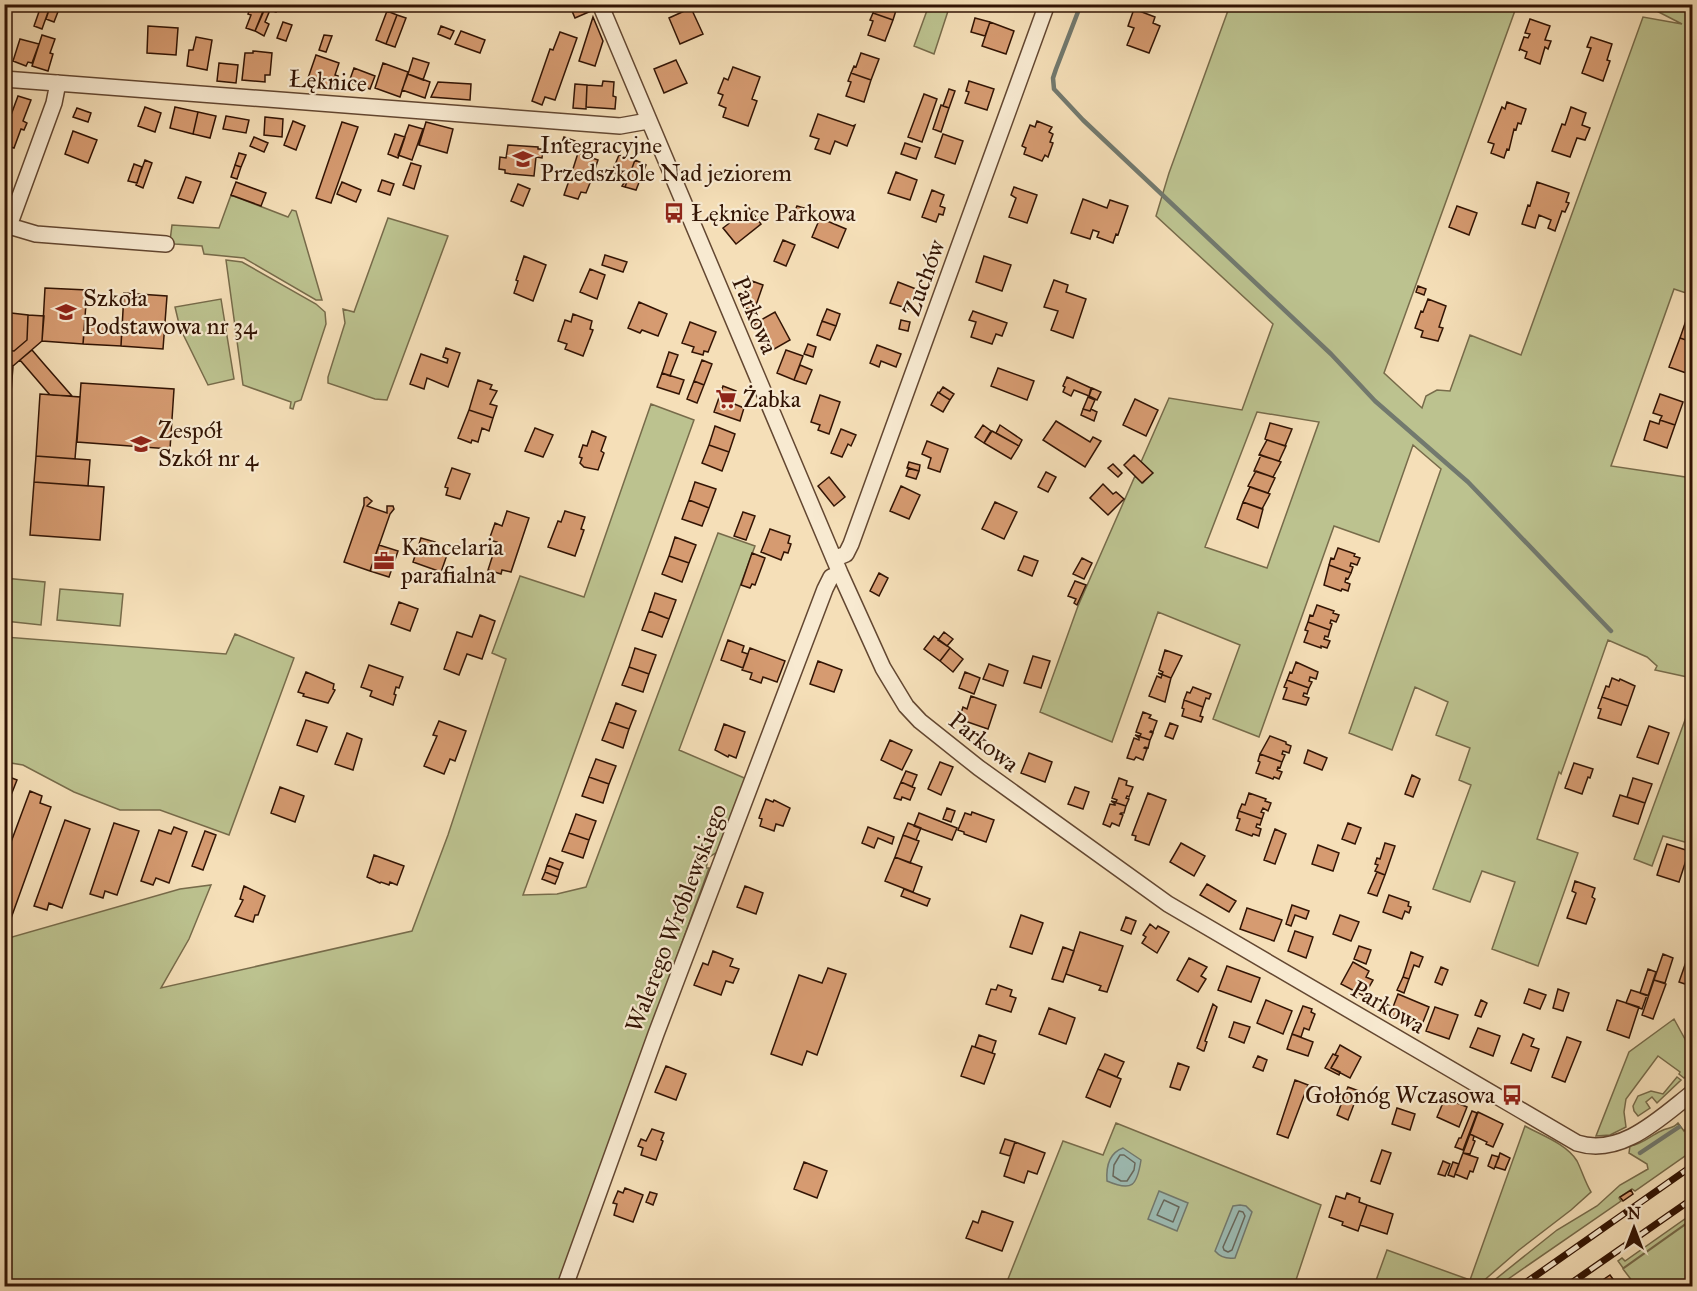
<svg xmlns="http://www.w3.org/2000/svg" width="1697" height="1291" font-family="'IM FELL Great Primer',serif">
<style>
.green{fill:#bcc28f;stroke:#776b4a;stroke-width:1.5;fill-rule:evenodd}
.water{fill:#9dbcb4;stroke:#72796e;stroke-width:1.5}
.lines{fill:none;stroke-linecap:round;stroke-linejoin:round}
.shore{stroke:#68685c;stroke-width:1.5}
.stream{stroke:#72796e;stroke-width:4.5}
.building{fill:#d69b71;stroke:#321404;stroke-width:1.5}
.minor-casing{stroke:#634731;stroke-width:18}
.minor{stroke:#f8ead1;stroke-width:15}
.rail-casing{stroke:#321404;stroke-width:7}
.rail{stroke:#f8ead1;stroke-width:4.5;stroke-dasharray:14;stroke-linecap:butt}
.labels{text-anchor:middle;stroke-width:4.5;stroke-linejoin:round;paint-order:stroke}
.street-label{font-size:24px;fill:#321404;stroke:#f8ead1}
.poi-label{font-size:24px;fill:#321404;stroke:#f8ead1;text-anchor:start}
</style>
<rect width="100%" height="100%" fill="#f5dfb8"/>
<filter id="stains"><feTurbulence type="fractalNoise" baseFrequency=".00333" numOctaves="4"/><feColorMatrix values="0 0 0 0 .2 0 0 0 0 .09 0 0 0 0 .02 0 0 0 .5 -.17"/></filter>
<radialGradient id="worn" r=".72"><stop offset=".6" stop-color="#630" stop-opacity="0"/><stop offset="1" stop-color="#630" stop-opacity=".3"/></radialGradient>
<!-- green -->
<path class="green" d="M929,5H950L934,54L914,46Z
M1230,5H1517L1384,373L1422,408L1426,396L1437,390L1450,391L1470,335L1521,355L1643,17L1682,24L1647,6L1640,5H1692V295L1674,289L1611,466L1692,478V678L1655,670L1657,666L1647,657L1608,640L1561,774L1559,772L1537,839L1578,853L1538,966L1492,949L1515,882L1482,871L1470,902L1433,889L1471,785L1459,780L1470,748L1436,735L1448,702L1415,687L1392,750L1349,733L1441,469L1413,445L1379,542L1334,526L1259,737L1213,719L1240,645L1158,612L1112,742L1040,712L1078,606L1135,476L1143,483L1152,473L1141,462L1169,398L1242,410L1273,324L1156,216L1169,173ZM1257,412L1319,422L1267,568L1205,547Z
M231,195L288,217L292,210L296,211L322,300H316L244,258L204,254L202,246L175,244L170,241L172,225L219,228Z
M388,218L448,236L387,400L375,399L328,383V377L345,323L343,309L354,312Z
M226,260L242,262L316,304L325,312L326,324L301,400L295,402L293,409L290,408L291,402L243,385Z
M221,299L234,379L208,385L180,328L175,307Z
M651,404L694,420L523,895L557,894L586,887L718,533L755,546L679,750L749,780L721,850L709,857L706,868H709L558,1286H5V939L180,889L211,885L189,939L161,988L412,931L448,835L506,659L492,653L520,576L584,597Z
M4,578L45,582L41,625L5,621Z
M60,589L123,594L120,626L57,620Z
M235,634L294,658L229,835L160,810H120L74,792L23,765L5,762V637L226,654Z
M1692,701V844L1663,836L1652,866L1634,859Z
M1674,1019L1692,1052V1071L1684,1078L1679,1074L1680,1072L1658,1056L1626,1099L1624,1112L1626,1127L1610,1135L1596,1136L1629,1052Z
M1677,1077L1681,1080L1660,1100L1657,1103L1652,1097L1646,1102L1650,1108L1638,1116L1634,1111L1633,1106L1638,1096L1651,1091L1663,1094Z
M1692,1121V1151L1635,1191L1632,1189L1619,1198L1621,1201L1498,1286H1374L1387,1250L1470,1280L1525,1126C1541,1135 1567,1144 1577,1161C1582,1171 1585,1182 1591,1192L1571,1210L1519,1250L1481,1283L1487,1286L1557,1230L1597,1206L1620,1185L1648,1169L1647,1164L1629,1153L1630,1146C1643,1144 1650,1136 1661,1131C1668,1127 1673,1129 1678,1123L1684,1131Z
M1116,1123L1321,1205L1294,1286H1012L1006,1284L1063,1141L1103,1155Z
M1692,1214V1219L1623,1268L1618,1261L1622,1258L1625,1261Z
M1692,1220V1236L1690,1238L1692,1242V1278L1680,1286H1636L1623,1269Z"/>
<!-- water -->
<path class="water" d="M1123,1148L1141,1160C1137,1186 1132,1192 1107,1181C1106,1167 1109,1153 1123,1148Z
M1159,1191L1188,1203L1177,1231L1148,1219Z
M1240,1205L1246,1206L1252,1212L1235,1258C1228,1259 1220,1257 1215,1251L1233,1206Z"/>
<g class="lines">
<!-- shore -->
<path class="shore" d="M1120,1155H1124L1135,1163L1134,1170L1127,1181H1121L1113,1176L1114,1165Z
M1164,1200L1179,1207L1173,1222L1157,1215Z
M1239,1211L1243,1212L1245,1216L1232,1250L1228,1252L1224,1250L1223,1247Z"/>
<!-- stream -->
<path class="stream" d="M1081,4L1056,69L1053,78L1054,89L1083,120L1331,354L1375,401L1468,482L1611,631
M1640,1153L1679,1127"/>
</g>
<!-- building -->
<path class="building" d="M39,4H51L42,29L34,26L41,6Z
M51,4H61L54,22L46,19Z
M252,4L266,6L255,31L246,28L251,15L248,14Z
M266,4L279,5L276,12L270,10L265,22L269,24L264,36L255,31Z
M569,4H588L591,11L575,18Z
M879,4H898L893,20L873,13L876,5Z
M691,8L703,34L680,44L669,18Z
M1134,9L1155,17L1153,23L1160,26L1149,53L1127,45L1134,28L1128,26Z
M387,11L397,15L386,44L376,40Z
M873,13L893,20L885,41L868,35L873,21L870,20Z
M397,15L406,18L395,47L386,44Z
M593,17L603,41L595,66L579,61Z
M975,18L990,22L985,36L971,32Z
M1530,19L1550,26L1545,40L1551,41L1548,49L1545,47L1540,64L1525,58L1527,52L1520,49L1519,51L1524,37L1528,38L1530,34L1525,33Z
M283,22L292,25L286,41L277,38Z
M990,22L1014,31L1006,54L982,46Z
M148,26L178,28L176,55L147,53Z
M441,26L454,31L450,39L438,34Z
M461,31L485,40L480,53L455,44Z
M560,32L577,38L555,100L545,97L542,105L532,101L550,49L553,50Z
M42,35L55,39L50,53L53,54L48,71L32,66Z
M324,35L332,36L326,52L319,50Z
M196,37L212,40L207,70L187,66L189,50H193Z
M1591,37L1612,44L1607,60L1610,61L1603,81L1582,73L1591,48L1587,47Z
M20,39L39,44L32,63L28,62L26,66L13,61Z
M253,51L272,53L270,75H265V82L242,80L245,53H253Z
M861,53L879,59L871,80L851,73L854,66L856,67Z
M316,55L339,63L335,75L338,76L333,89L307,81Z
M413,58L429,63L423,80L408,74Z
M676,60L687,83L664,93L654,69Z
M219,63L238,65L236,83L217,81Z
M383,63L408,72L400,97L375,88Z
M733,67L760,77L752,99L757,101L748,126L723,117L726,108L719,105L723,95L718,93L724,78L728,80Z
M354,68L375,76L370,89L349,82Z
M851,73L871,80L864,102L846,96L851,82L848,81Z
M408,74L430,82L425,98L402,90Z
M603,81L614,82L613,96L616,97L615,109L586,107L587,85L602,86Z
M969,81L994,89L987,110L965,103L969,92L966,91Z
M438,82L471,84L470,100L431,97Z
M575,84L587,85L586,109L573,108Z
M949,89L955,91L949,108L943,106Z
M924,94L937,99L922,142L908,137Z
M18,96L31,100L23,121L27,123L24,130L21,129L14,148L4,145V134Z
M1507,102L1526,109L1521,124L1518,123L1516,130L1514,129L1509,150L1507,149L1504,158L1491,153L1494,144L1488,142L1502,107L1505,109Z
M941,105L949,108L941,132L933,129Z
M145,107L161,113L155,132L138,126Z
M175,107L198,112L193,134L170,128Z
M1571,107L1586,113L1582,125L1590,128L1585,140L1577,138L1570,157L1552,151L1562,124L1565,125Z
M77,108L91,113L88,122L73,117Z
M198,112L216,116L210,138L193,134Z
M818,114L853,126L855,125L847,146L835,141L830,154L815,149L819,139L810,136Z
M226,116L249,120L246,133L223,129Z
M265,117L283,119L282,137L264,135Z
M293,121L305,126L296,150L284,145Z
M1037,121L1052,127L1049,132L1053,134L1050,142L1053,143L1048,157L1045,155L1042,161L1024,154L1026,148L1022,146L1030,125L1035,127Z
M342,122L358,127L331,203L316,198Z
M426,122L453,129L447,153L419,145Z
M409,125L423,129L412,160L398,155Z
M73,131L97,140L88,163L65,154Z
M395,134L405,137L398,158L388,154Z
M943,134L963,141L955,164L935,157Z
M254,137L268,143L264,152L250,146Z
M564,137L575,141L572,151L560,148Z
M905,143L920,148L916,159L901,154Z
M508,145L538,147V149H543L542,158L536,157L534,176L511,174L505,173V170L499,169L500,157L506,158Z
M239,153L246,155L241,167L235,165Z
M578,153L598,160L592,178L572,172Z
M619,155L635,160L625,187L622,186L624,183L619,181L622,176L612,172Z
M145,160L152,163L143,188L136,185Z
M635,160L646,165L636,190L625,187Z
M411,163L421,166L414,189L403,185Z
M134,164L142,167L137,183L128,181Z
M235,165L241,167L237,179L231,177Z
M572,172L592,178L586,193L581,192L578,199L564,195Z
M896,172L917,180L910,200L888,193Z
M186,177L201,182L193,203L178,198Z
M382,180L394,184L390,195L378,191Z
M236,182L266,193L261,206L231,195Z
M342,182L361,190L356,202L337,194Z
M1537,182L1569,193L1566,202L1569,203L1565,212L1562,211L1555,231L1548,228L1551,220L1539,215L1535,228L1522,224L1528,205L1530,206Z
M518,184L530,189L523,206L511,201Z
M1014,187L1037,195L1027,223L1009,217L1016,198L1011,195Z
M932,190L944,195L940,206L945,208L943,215L939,214L936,222L922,217Z
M1083,199L1107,208L1110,200L1128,206L1118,235L1116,234L1113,243L1097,237L1099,232L1093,230L1090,239L1071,233Z
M797,206L804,208L799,221L792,218Z
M1457,206L1477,213L1469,235L1449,227Z
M749,208L761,224L736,244L723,228Z
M820,218L846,229L838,248L812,237Z
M783,240L795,245L786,266L774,261Z
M605,255L627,262L623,272L602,265Z
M524,256L546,265L533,301L514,293L518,281L516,280Z
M984,256L1011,265L1002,291L976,282Z
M590,269L605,275L597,299L580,292Z
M1054,280L1068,285L1066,292L1086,299L1073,338L1051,330L1058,311L1044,307Z
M752,281L763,285L754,311L743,307Z
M898,282L916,289L909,309L890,303Z
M1418,286L1426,289L1424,295L1416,292Z
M45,288L87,290L83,344L42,341Z
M124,293L167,296L163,349L121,346Z
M1428,299L1446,306L1439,327L1443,328L1438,341L1421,337L1423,331L1415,328L1421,311L1423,312Z
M639,302L667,314L658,336L642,330L640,333L628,328Z
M4,305L10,310L11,317V321L4,330Z
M827,309L840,314L836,326L822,321Z
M1690,309L1692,310V342L1680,338Z
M973,311L1007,323L1002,336L996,334L992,344L971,337L976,322L969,320Z
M775,312L790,340L769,352L754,324Z
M11,313L28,315L27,340L14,351L4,350V330L11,321Z
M573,314L592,321L590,329L593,330L583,356L565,349L567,344L558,341L565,320L571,322Z
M28,315L44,316L42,341L13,366L4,365V350L14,351L27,340Z
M901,320L910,322L908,331L899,329Z
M822,321L836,326L830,340L817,335Z
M85,322L122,325L121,346L83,344Z
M690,322L716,332L708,352L704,351L703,355L692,352L694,347L682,343Z
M1680,338L1692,342V363L1689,374L1669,367Z
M808,344L816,347L813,357L804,354Z
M877,345L901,354L896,367L881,361L879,367L870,363Z
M446,348L460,353L448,387L427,378L424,389L410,384L421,354L447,363L448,359L443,357Z
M32,350L44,364L72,396L50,395L20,360Z
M786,350L803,356L794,380L777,373Z
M669,352L678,355L670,376L662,373Z
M702,360L712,364L704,385L694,381Z
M4,365L13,366L9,419H4Z
M800,365L812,370L806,384L794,380Z
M998,368L1034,381L1027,400L991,386Z
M662,373L684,380L679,394L657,387Z
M1067,377L1091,388L1089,396L1074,390L1071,396L1063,392L1065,387L1063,386Z
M478,380L492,385L490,389L497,391L490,404L497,406L493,418L469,410Z
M694,381L704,385L697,403L687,399Z
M81,383L174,389L170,449L77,442Z
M723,386L736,391L732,403L744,408L740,421L714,412Z
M943,387L954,394L950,400L939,393Z
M1092,388L1101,392L1097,400L1089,396Z
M938,392L950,400L943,412L931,405Z
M40,394L80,397L75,459L36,456Z
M1660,394L1683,402L1675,425L1660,420L1662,416L1653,413Z
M820,395L840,402L829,434L818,430L820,425L811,422Z
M1088,397L1095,400L1090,411L1083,409Z
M1135,399L1158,410L1146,436L1123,425Z
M1083,409L1090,411L1091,409L1097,412L1094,421L1081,415Z
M469,410L493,418L489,431L482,428L478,442L472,440L471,443L458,438Z
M4,419H9L5,487H4Z
M1660,420L1675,425L1667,448L1644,440L1650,421L1659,424Z
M1056,421L1090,442L1093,437L1101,441L1085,467L1043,440Z
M1270,423L1292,429L1285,446L1265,439Z
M983,425L991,431L984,443L975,437Z
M1000,425L1022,440L1019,446L996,433Z
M715,426L735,434L729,452L709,445Z
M535,428L553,435L543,457L525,451Z
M841,429L856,435L851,446L848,444L842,457L831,453Z
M592,431L606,437L601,451L604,453L598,470L584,467L580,463L582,458L579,457L583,445L587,446Z
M992,431L1019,446L1011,459L984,443Z
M1267,440L1286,446L1279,461L1259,455Z
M927,441L948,449L940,472L928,468L931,458L922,454Z
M709,445L729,452L722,471L702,463Z
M1134,455L1153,473L1142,483L1124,465Z
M1261,455L1281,462L1273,477L1254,471Z
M36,456L90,460L88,486L34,482Z
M909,462L920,465L919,471L907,468Z
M1113,464L1122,473L1118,477L1108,468Z
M452,468L470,474L460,499L446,495L448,488L445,487Z
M909,468L919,471L916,479L906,476Z
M1256,471L1275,478L1268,493L1248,486Z
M1046,472L1056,477L1048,492L1038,487Z
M829,477L845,497L834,506L818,486Z
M34,482L104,487L100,540L30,535Z
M695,482L716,489L709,508L689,500Z
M1103,484L1113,494L1116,492L1124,499L1108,515L1090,498Z
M901,486L920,495L909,519L890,511Z
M1250,487L1270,494L1262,509L1243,502Z
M367,497L372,501L367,506L387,513V506H393L394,509L390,514L370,571L344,562L364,505V498Z
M689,500L709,508L702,526L682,519Z
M995,502L1017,512L1004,539L982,529Z
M1243,502L1263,509L1258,528L1237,519Z
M507,511L529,518L511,572L502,570L501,574L488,570L497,542L489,540L495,523L502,526Z
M565,511L585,517L581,529L584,530L575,556L548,547L558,521L561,522Z
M743,512L755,516L746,540L734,536Z
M770,529L790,536L788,543L791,544L788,553L784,552L781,560L761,552Z
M675,537L696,545L689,563L669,556Z
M421,538L435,542L433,547L448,552L441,572L413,562Z
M379,545L398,551L389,577L370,571Z
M1338,548L1355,554L1354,556L1360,558L1357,565L1351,563L1350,566L1353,567L1351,573L1329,565L1331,558L1334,559Z
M752,553L765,558L755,585L752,584L750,588L741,585Z
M669,556L689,563L682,582L662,574Z
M1024,556L1038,561L1032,576L1018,570Z
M1082,558L1092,563L1084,579L1073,574Z
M1329,565L1351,573L1348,579L1346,578L1345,582L1350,584L1348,591L1342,589L1341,591L1324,585Z
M879,573L888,578L879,596L870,591Z
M1075,581L1086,585L1077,605L1074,603L1076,599L1068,596Z
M655,593L676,600L669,619L649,611Z
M399,602L418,609L410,631L391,624Z
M1317,605L1334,611L1333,613L1339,615L1336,622L1331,620L1330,623L1332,624L1330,630L1308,622L1310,615L1313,616Z
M649,611L669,619L662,637L642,630Z
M480,615L495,621L482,659L467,654L459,675L444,669L457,632L472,637Z
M1308,622L1330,630L1328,637L1325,636L1324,639L1330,641L1327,648L1321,646V648L1304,642L1308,631L1305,630Z
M944,632L953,639L947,646L938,640Z
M934,636L950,648L940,661L924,649Z
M728,640L744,646L742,652L748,654L743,668L721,660Z
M635,648L656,655L649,674L629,667Z
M750,648L785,661L777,682L763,677L761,683L750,679L752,673L742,670Z
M950,648L963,659L953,672L940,661Z
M1165,650L1182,656L1171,678L1158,673L1162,674L1163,672L1159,670Z
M1033,656L1050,661L1041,688L1024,683Z
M818,661L842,670L834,692L810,684Z
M1296,662L1318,672L1316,679L1310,677L1309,681L1312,682L1309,688L1287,680L1290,672L1292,673Z
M989,664L1008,671L1003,686L983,679Z
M369,665L403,677L399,688L396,687L394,694L396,695L393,705L370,696L372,691L361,687Z
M629,667L649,674L643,692L622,685Z
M306,672L334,684L333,689L335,690L328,703L303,696L304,694L298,692Z
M965,672L980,678L974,694L959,688Z
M1158,673L1171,678L1165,702L1149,696L1157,676L1161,678L1162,675Z
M1612,678L1619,681L1620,679L1635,686L1628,706L1602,697L1606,686L1609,687Z
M1287,680L1309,688L1307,694L1304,693L1303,696L1309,698L1306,705L1283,699L1287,688L1284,687Z
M1193,687L1211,694L1209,699L1206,698L1203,707L1184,700L1187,692L1190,693Z
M971,696L996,705L988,729L959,719L963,707L967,709Z
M1602,697L1628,706L1621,725L1598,718L1601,709L1598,708Z
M1184,700L1203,707L1200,716L1203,717L1201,722L1182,716L1184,709L1182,708Z
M616,703L636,711L629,729L609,722Z
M1143,712L1151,715L1149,718L1157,721L1153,732L1151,731L1150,732L1153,733L1150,740L1135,735L1140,736L1141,734L1136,732Z
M306,720L327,727L317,752L297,745Z
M439,721L466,731L455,761L450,759L444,774L424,766L437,736L433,735Z
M609,722L629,729L623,748L602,740Z
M1170,723L1178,726L1173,739L1165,736Z
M724,724L745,732L736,758L729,755L728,757L715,750Z
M1649,726L1669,733L1658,764L1637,757Z
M347,733L362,739L353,770L335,764Z
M1135,735L1150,740L1148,748L1145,747L1144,748L1147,749L1143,760L1136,757L1134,760L1127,758L1134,738L1139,740V738Z
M1270,736L1286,742V744L1291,746L1289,753L1283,751L1282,754L1285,755L1282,762L1260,754Z
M890,740L912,750L902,770L881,760Z
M1308,750L1327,758L1322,770L1304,763Z
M1029,753L1052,762L1045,782L1021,773Z
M1260,754L1282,762L1280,768L1278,767L1277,770L1282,772L1279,779L1274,777L1273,779L1256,773L1260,762L1258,761Z
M596,759L616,766L609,784L589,777Z
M940,762L953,767L941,795L928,789Z
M1574,763L1593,769L1590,778L1588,777L1582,794L1565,788Z
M906,771L917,775L912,787L901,782Z
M4,775L17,780L4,813Z
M1412,775L1420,779L1413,797L1405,794Z
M589,777L609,784L603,803L582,796Z
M1119,778L1127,781L1126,785L1133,787L1129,797L1127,796L1126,798L1129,799L1126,806L1111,801L1116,802L1117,800L1112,798Z
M1633,778L1652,784L1645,803L1627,797Z
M901,782L915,788L910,800L902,797L901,800L894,798Z
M280,787L304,796L295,822L271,813Z
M1075,787L1089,792L1083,809L1068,804Z
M30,791L42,796L40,803L51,807L10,921L4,919V861Z
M1148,793L1166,800L1149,845L1135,840L1136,836L1132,835Z
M1249,793L1266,799L1265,801L1271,803L1268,811L1263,808L1261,812L1264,813L1262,819L1239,811L1242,804L1245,805Z
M1620,795L1645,803L1638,824L1613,816Z
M766,799L773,802L774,800L790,808L783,826L776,824L774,831L760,826L762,819L759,818Z
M1111,801L1126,806L1124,813H1121L1120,814L1123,815L1119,826L1112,823L1110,827L1103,824L1110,804L1115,805V804Z
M947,808L955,811L951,822L943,819Z
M1239,811L1262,819L1260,825L1257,824L1256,827L1261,829L1259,836L1253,834L1252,836L1236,830L1240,819L1237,818Z
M972,812L994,820L986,842L964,834V832L958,830L965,813L971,815Z
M919,813L957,828L952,840L914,826Z
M576,814L596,821L589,840L569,833Z
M65,820L90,829L62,908L49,903L47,910L34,906Z
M114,823L139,831L117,895L105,891L103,898L90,894Z
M908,823L921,828L916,840L903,835Z
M1348,823L1361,828L1355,844L1342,839Z
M174,827L187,832L169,883L156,878L153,885L141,881L159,830L171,834Z
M868,827L894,837L892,844L878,838L874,848L862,843Z
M1275,829L1286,834L1275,864L1264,860Z
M205,831L216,835L203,870L192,866Z
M569,833L589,840L583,858L562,851Z
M903,835L919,841L910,863L895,857Z
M1181,843L1205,856L1194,876L1170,862Z
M1385,843L1395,846L1385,875L1375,871L1378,865L1375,864L1377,858L1380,859Z
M1667,844L1689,851L1679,882L1657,875Z
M1318,845L1339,853L1333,871L1312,864Z
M374,855L404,866L397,885L390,882L389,885L381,882L380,883L367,877Z
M895,857L922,867L913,892L885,881Z
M550,858L563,863L560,870L547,865Z
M547,865L560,870L558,877L545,872Z
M545,872L558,877L555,884L542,879Z
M1377,872L1385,875L1377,896L1368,893Z
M1575,881L1595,888L1592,897L1595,899L1586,924L1567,918L1576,893L1572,891Z
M1207,884L1236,901L1229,912L1200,895Z
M244,886L265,896L258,915H255L253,922L235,916L243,900L240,899Z
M745,886L763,893L756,914L737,907Z
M904,889L930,899L927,906L901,896Z
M1389,895L1409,902L1408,906L1411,907L1409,913L1405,911L1402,919L1383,912Z
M1292,905L1309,911L1306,919L1295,915L1291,926L1286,924Z
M1247,908L1282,920L1274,941L1240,929Z
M1021,915L1043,923L1032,954L1010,947Z
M1340,915L1359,922L1351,941L1333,934Z
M1126,917L1136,921L1131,934L1121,930Z
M1150,924L1156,929L1158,926L1169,932L1157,953L1142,943L1146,937L1143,935Z
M1295,931L1313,937L1306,958L1288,951Z
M1080,932L1123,946L1107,992L1099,990L1101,986L1066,974Z
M1359,946L1371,950L1366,964L1354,959Z
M1063,947L1074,951L1063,982L1052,979Z
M713,951L733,959L730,966L739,969L733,983L726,981L721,995L694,985L703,963L708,965Z
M1411,952L1423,957L1419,967L1414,965L1409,979L1403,977Z
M1663,954L1673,958L1665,983L1654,980Z
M1189,958L1207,967L1201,976L1206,979L1198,992L1177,980Z
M1353,962L1369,971L1366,977L1373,980L1364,996L1341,984Z
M1686,962L1692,964V973L1688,985L1679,982Z
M1227,966L1260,978L1251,1002L1218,990Z
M1441,967L1448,970L1442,985L1435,982Z
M828,968L846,974L817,1055L807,1051L802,1065L771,1054L799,975L822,983Z
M1648,969L1656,972L1648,996L1640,993Z
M1403,977L1409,979L1404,993L1397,990Z
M1654,980L1666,984L1653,1019L1642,1015Z
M998,985L1012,990L1010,996L1016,998L1011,1012L986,1004L991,989L996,990Z
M1529,989L1546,995L1540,1009L1524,1003Z
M1558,989L1569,993L1563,1011L1553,1008Z
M1631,990L1647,995L1642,1009L1626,1003Z
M1398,994L1429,1007L1421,1027L1390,1015Z
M1266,1000L1292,1011L1283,1034L1257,1023Z
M1481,1000L1487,1003L1481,1017L1475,1015Z
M1617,1000L1639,1007L1629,1038L1607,1030Z
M1213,1004L1217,1007L1205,1041L1207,1042L1204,1051H1203L1197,1048Z
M1303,1006L1312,1009L1311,1012L1315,1014L1309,1030L1304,1028L1301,1037L1292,1034Z
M1435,1007L1458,1015L1449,1039L1426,1031Z
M1049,1008L1075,1018L1066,1044L1039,1034Z
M1234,1022L1250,1027L1244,1043L1229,1037Z
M1478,1028L1500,1036L1493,1056L1470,1047Z
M1292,1034L1313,1042L1308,1056L1287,1049Z
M1523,1034L1534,1039L1531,1046L1539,1049L1531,1071L1511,1063Z
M979,1035L996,1041L992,1053L975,1047Z
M1567,1037L1581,1042L1565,1082L1552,1077Z
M1340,1045L1361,1057L1350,1078L1331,1068L1338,1056L1335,1055Z
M972,1046L995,1054L984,1084L961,1076Z
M1105,1054L1124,1062L1117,1077L1098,1069Z
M1333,1054L1338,1056L1331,1068L1340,1072L1339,1075L1325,1068Z
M1258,1056L1267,1060L1263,1071L1253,1067Z
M1178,1063L1189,1067L1180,1090L1170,1087Z
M666,1066L686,1074L676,1100L655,1092Z
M1098,1069L1121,1079L1110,1107L1086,1097Z
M1295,1080L1308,1085L1288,1138L1277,1134Z
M1348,1087L1359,1091L1348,1120L1337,1115Z
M1445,1098L1467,1107L1459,1127L1437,1117Z
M1397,1108L1415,1114L1410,1130L1392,1124Z
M1472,1111L1477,1113L1463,1150L1455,1147L1459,1138H1461Z
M1478,1112L1503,1124L1493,1147L1486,1144L1487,1142L1470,1134Z
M652,1129L664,1133L661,1140L663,1141L656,1160L641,1155L643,1148L638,1146L641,1139L646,1141Z
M1470,1134L1474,1136L1473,1140L1475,1141L1470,1154L1463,1153Z
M1005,1139L1015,1142L1010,1156L1000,1153Z
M1015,1142L1045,1153L1037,1174L1028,1171L1024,1183L1004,1176Z
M1382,1150L1391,1153L1380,1184L1371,1181Z
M1463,1153L1478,1158L1473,1172L1470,1171L1467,1179L1455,1174Z
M1500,1153L1510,1158L1505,1170L1495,1167Z
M1492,1155L1499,1157L1494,1169L1488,1166Z
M1443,1161L1450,1164L1445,1176L1438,1174Z
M804,1162L827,1171L817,1198L794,1189Z
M1453,1162L1459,1164L1454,1177L1448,1175Z
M625,1188L643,1195L633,1222L614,1215L617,1204L613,1203L618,1191L623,1193Z
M1631,1190L1633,1194L1623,1201L1620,1197Z
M650,1192L657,1194L653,1205L646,1202Z
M1347,1193L1360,1198L1359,1202L1367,1205L1358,1231L1342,1225L1343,1222L1329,1217L1336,1196L1345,1199Z
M1367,1205L1393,1214L1387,1234L1360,1225Z
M982,1211L1013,1222L1002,1251L966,1238L973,1221L978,1223Z
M1610,1275L1618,1286H1594Z"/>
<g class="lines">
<!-- minor casing -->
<g class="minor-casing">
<path id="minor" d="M600,4L840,573L883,668L906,706L920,721L979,768L1168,904L1577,1143C1621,1157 1660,1118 1692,1093
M4,79L620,126L648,121
M9,226L36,234L166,244
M4,231L9,226L54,103L58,83
M834,559L846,554L851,544L1047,4
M565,1286L656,1034L825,589L831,577L840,573"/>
</g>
<!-- minor -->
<use href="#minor" class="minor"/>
<!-- rail casing -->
<g class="rail-casing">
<path id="rail" d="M1521,1286L1692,1166
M1567,1286L1692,1199"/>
</g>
<!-- rail -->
<use href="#rail" class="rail"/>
</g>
<!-- icons -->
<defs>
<g id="school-bare" transform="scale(1.62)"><path d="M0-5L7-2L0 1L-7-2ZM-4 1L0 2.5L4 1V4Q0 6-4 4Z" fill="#8f2418" stroke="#f8ead1" stroke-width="2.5" paint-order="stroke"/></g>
<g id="bus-bare" transform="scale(1.62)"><path d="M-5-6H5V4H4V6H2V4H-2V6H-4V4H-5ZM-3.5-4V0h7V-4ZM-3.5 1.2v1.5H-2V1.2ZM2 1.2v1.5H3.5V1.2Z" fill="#8f2418" stroke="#f8ead1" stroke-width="2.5" paint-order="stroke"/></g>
<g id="supermarket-bare" transform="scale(1.62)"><path d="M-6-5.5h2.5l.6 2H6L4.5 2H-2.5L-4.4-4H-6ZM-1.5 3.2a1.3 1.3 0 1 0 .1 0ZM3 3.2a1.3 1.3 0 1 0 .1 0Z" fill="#8f2418" stroke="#f8ead1" stroke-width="2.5" paint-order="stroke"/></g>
<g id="office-bare" transform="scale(1.62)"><path d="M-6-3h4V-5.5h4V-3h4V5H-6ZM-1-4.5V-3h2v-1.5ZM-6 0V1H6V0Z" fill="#8f2418" stroke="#f8ead1" stroke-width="2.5" paint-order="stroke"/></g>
</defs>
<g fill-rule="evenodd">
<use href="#school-bare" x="523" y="159"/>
<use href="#bus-bare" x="674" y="213"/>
<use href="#school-bare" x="66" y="312"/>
<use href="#supermarket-bare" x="726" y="399"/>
<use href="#school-bare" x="141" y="444"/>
<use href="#office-bare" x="384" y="561"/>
<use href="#bus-bare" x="1512" y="1095"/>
</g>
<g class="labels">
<!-- street labels -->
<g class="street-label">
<text transform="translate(328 81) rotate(4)" y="8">Łęknice</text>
<text transform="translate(924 278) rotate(-70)" y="8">Zuchów</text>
<text transform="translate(755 315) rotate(67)" y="8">Parkowa</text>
<text transform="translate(984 742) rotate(38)" y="8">Parkowa</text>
<text transform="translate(676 918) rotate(-69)" y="8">Walerego Wróblewskiego</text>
<text transform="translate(1388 1007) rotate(30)" y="8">Parkowa</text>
</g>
<!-- poi labels -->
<g class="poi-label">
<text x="540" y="153">Integracyjne<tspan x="540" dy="28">Przedszkole Nad jeziorem</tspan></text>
<text x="691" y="221">Łęknice Parkowa</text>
<text x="83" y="306">Szkoła<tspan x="83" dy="28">Podstawowa nr 34</tspan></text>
<text x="743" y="407">Żabka</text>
<text x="158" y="438">Zespół<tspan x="158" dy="28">Szkół nr 4</tspan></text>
<text x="401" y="555">Kancelaria<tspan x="401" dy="28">parafialna</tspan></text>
<text x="1495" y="1103" text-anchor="end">Gołonóg Wczasowa</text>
</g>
</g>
<!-- margin -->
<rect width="1697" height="1291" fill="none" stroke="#f5dfb8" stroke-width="24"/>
<rect x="6" y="6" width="1685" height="1279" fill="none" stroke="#321404" stroke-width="3"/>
<rect x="12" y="12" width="1673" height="1267" fill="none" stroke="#321404" stroke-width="1.5"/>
<!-- north arrow -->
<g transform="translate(1634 1228)" stroke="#f8ead1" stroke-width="4.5" paint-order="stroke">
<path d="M0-4.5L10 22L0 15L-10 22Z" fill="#321404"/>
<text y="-9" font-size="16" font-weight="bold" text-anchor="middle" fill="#321404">N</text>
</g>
<rect width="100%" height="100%" filter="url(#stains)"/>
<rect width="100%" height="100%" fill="url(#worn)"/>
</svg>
